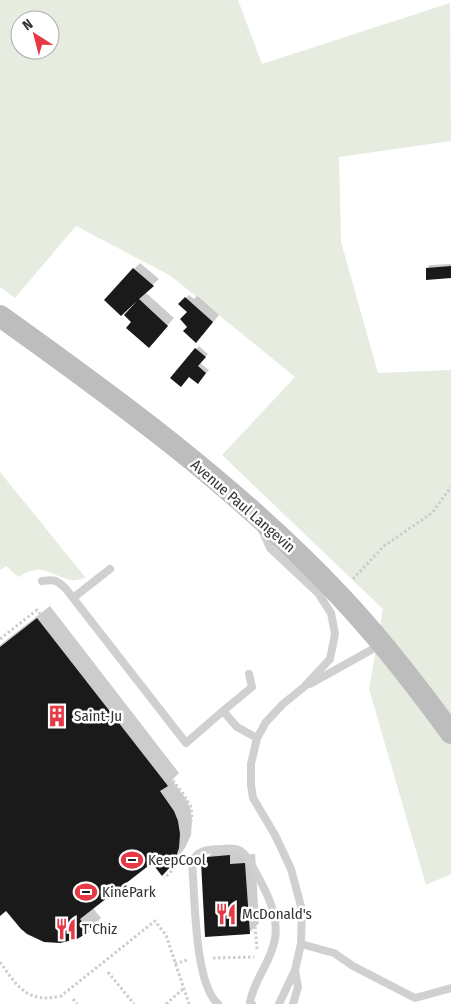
<svg xmlns="http://www.w3.org/2000/svg" width="451" height="1004" font-family="'Fira Sans Condensed',sans-serif">
<style>
.green{fill:#e6ecdf;fill-rule:evenodd}
.shadow{fill:#0003}
.building{fill:#1a1a1a}
.lines{fill:none;stroke-linecap:round;stroke-linejoin:round}
.path{stroke:#cdcdcd;stroke-width:3;stroke-dasharray:2.5 2.5;stroke-linecap:butt}
.service{stroke:#d0d0d0;stroke-width:8}
.secondary{stroke:#bdbdbd;stroke-width:22}
.labels{text-anchor:middle;stroke-width:5;stroke-linejoin:round;paint-order:stroke}
.street-label{font-size:15px;fill:#333;stroke:#fff}
.poi-label{font-size:15px;fill:#333;stroke:#fff;text-anchor:start}
</style>
<rect width="100%" height="100%" fill="#fff"/>
<!-- green -->
<path class="green" d="M0,0H238L262,64L450,3L451,141L339,157L341,242L378,373L451,370V874L426,885L369,689L383,609L222,455L295,377L171,276L76,226L15,298L0,287ZM20,20H50V50H20Z
M0,472L86,578C81,579 75,581 71,580C46,574 45,562 18,577L6,566L0,570Z"/>
<!-- shadow -->
<path class="shadow" d="M140,263L159,279L145,292L174,318L149,347L133,322L138,302L134,269Z
M451,264V277L427,268L430,265Z
M189,295L194,299L197,296L219,315L203,335L188,312L180,304Z
M199,346L208,354L200,363L209,370L201,380L189,376L196,349Z
M50,606L179,773L172,780L186,799L190,808L192,821L191,835L186,846L180,855L162,874L152,862L93,908L101,918L83,935L6,909L0,914V645Z
M239,846V855L255,854L259,923L249,933L202,863L212,853Z"/>
<!-- building -->
<path class="building" d="M451,266V278L426,280V268Z
M133,268L154,286L139,299L168,326L149,348L126,328L131,322L124,315L137,301L121,316L104,300Z
M185,297L213,322L196,343L183,331L187,327L180,319L187,312L178,304Z
M195,348L206,357L198,366L206,373L198,384L189,377L181,387L170,378Z
M37,618L168,786L160,791L174,811L178,821L180,834L179,848L176,857L172,865L162,876L152,863L80,919L89,932L77,939L60,943L44,942L27,934L21,929L6,911L0,916V647Z
M230,855V864L245,863L250,934L205,937L201,862H203V860H207V857Z"/>
<g class="lines">
<!-- path -->
<path class="path" d="M353,579L384,546L432,513L451,487
M0,639L37,610L182,792L191,807L192,818L177,861L170,873L164,878
M257,949L253,902L257,903
M213,958L254,957
M0,962C17,986 27,1004 61,996L155,921L166,935L189,1004
M175,964L187,960
M108,972L134,1004
M73,999L77,1004
M166,1004L183,989"/>
<!-- service -->
<path class="service" d="M262,530L270,548L318,593L331,613L335,634L330,659L304,687L283,704L266,722L257,738L251,764V785L253,798L275,835L291,869L302,910L301,944L295,970L279,1004
M42,581C55,579 57,580 66,589L186,743L223,711L237,727L257,738
M73,598L110,569
M310,684L380,645
M223,711L252,687L249,674
M301,944L334,953L353,966L415,998L451,988
M218,1004C194,983 195,895 192,862C198,849 208,850 220,849C227,849 233,847 239,850C247,854 251,864 255,871C266,891 279,915 275,939C271,962 254,980 250,1002L252,1004
M293,1004L298,987L295,970"/>
<!-- secondary -->
<path class="secondary" d="M0,316C119,401 238,488 339,595C380,638 416,685 451,733"/>
</g>
<!-- icons -->
<defs>
<g id="building-bare" transform="scale(1.725)"><path d="M-4-6H4V6H1V3H-1V6H-4ZM-2.5-4.3h1.7v1.8h-1.7ZM.8-4.3h1.7v1.8H.8ZM-2.5-1h1.7V.8h-1.7ZM.8-1h1.7V.8H.8Z" fill="#e63946" stroke="#fff" stroke-width="2.5" paint-order="stroke"/></g>
<g id="stadium-bare" transform="scale(1.725)"><path d="M0-5a6.5 5 0 1 0 0 10a6.5 5 0 1 0 0-10ZM-3.5-1.8h7v3.6h-7Z" fill="#e63946" stroke="#fff" stroke-width="2.5" paint-order="stroke"/></g>
<g id="restaurant-bare" transform="scale(1.725)"><path d="M-5-6h1v4h1v-4h1v4h1v-4h1v5L-1.5 .5V6h-2V.5L-5-1ZM5-6V6H3V1.5H1.5Q1.5-4 5-6Z" fill="#e63946" stroke="#fff" stroke-width="2.5" paint-order="stroke"/></g>
</defs>
<g fill-rule="evenodd">
<use href="#building-bare" x="57" y="716"/>
<use href="#stadium-bare" x="132" y="860"/>
<use href="#stadium-bare" x="86" y="892"/>
<use href="#restaurant-bare" x="226" y="914"/>
<use href="#restaurant-bare" x="66" y="929"/>
</g>
<g class="labels">
<!-- street labels -->
<g class="street-label">
<text transform="translate(243 506) rotate(41)" y="5">Avenue Paul Langevin</text>
</g>
<!-- poi labels -->
<g class="poi-label">
<text x="74" y="721">Saint-Ju</text>
<text x="148" y="865">KeepCool</text>
<text x="102" y="897">KinéPark</text>
<text x="242" y="919">McDonald's</text>
<text x="82" y="934">T'Chiz</text>
</g>
</g>
<!-- north arrow -->
<g transform="translate(35 35) rotate(324)"><circle r="24" fill="#ffffff" stroke="#adadad"/>
<path d="M0-4L9 19L0 12L-9 19Z" fill="#e63946"/>
<text y="-8" font-size="14" font-weight="bold" text-anchor="middle" fill="#333333">N</text>
</g>
</svg>
